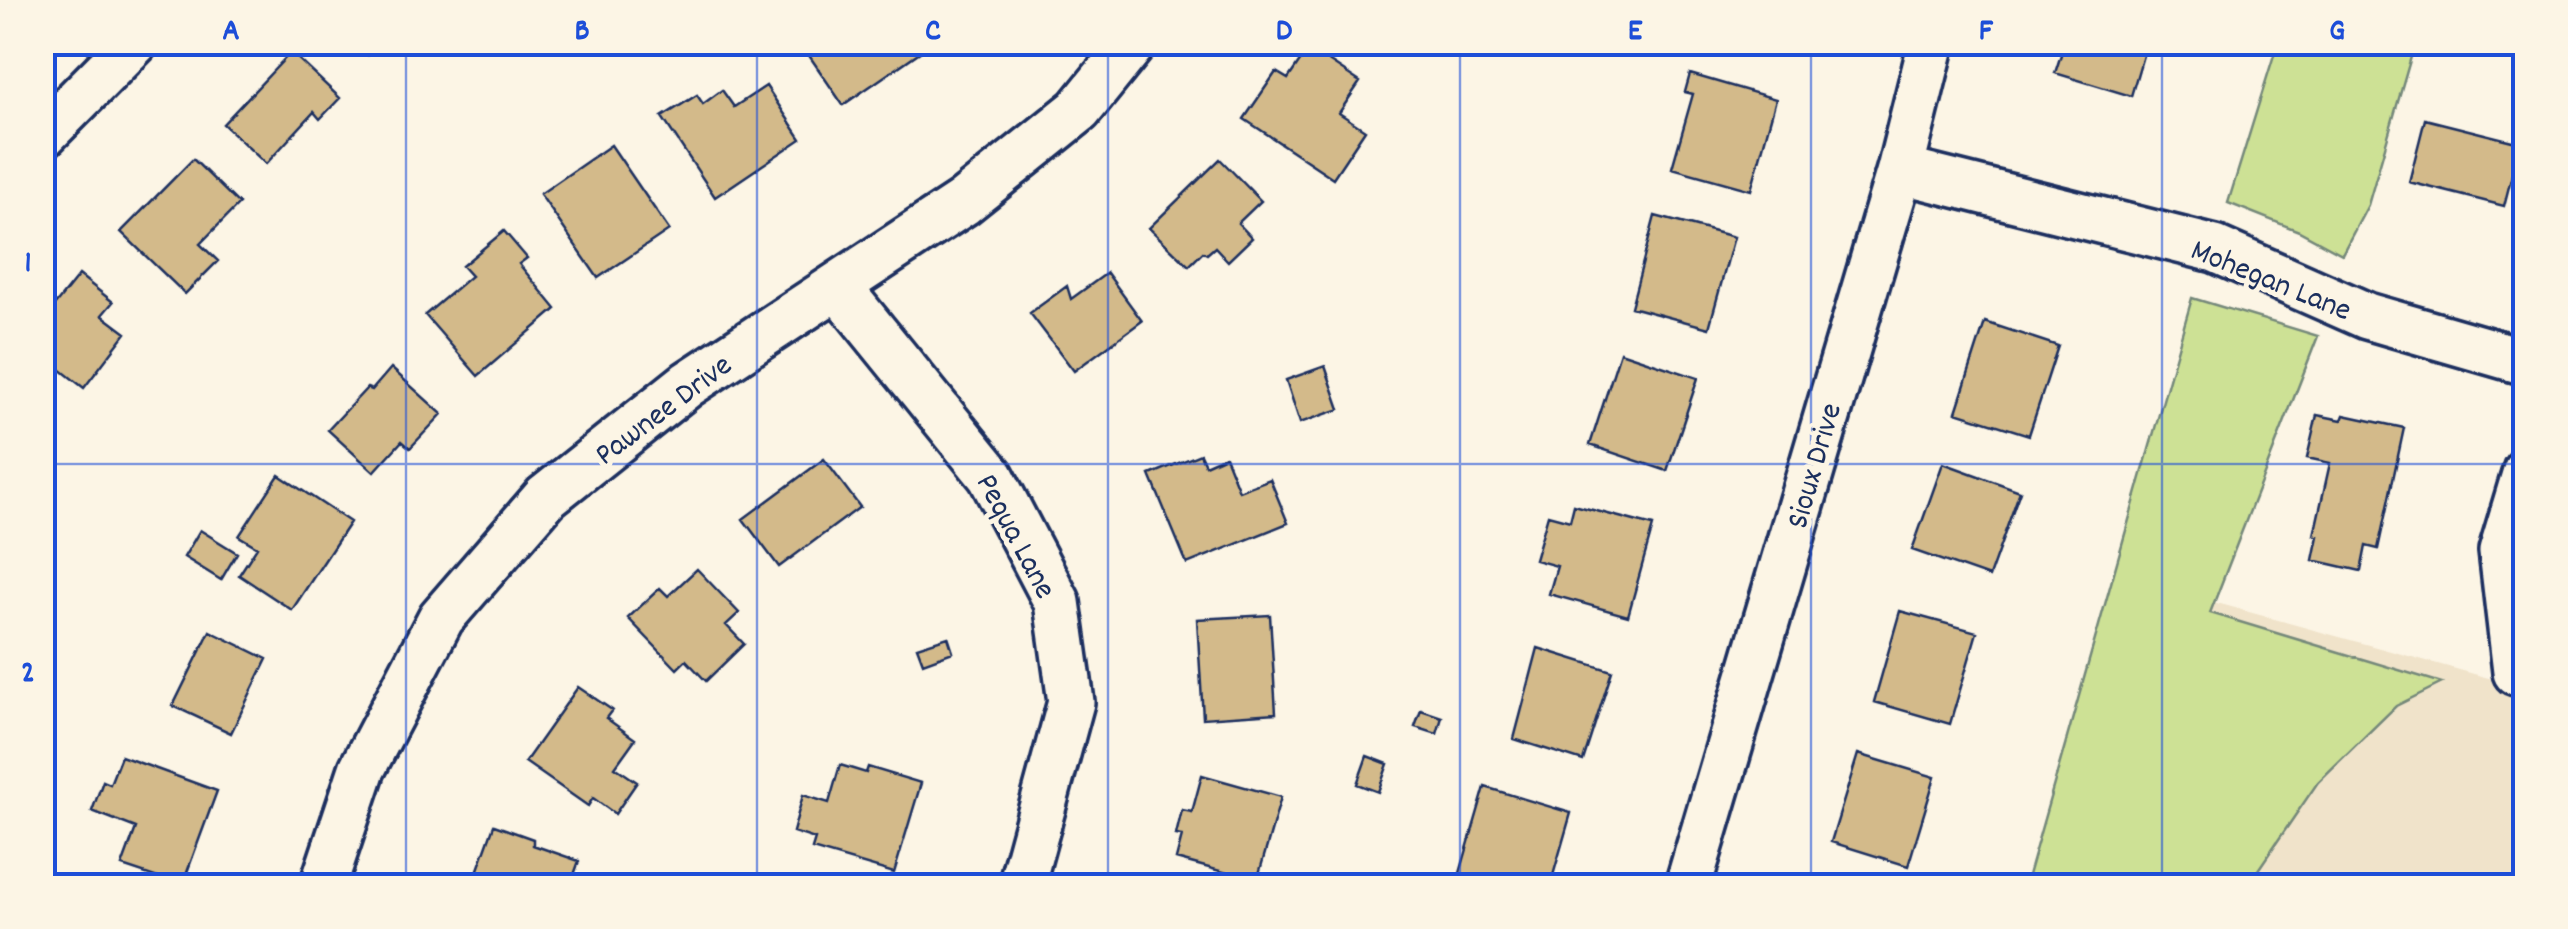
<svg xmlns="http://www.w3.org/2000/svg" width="2568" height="929" font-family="Dekko,sans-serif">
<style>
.built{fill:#f0e3ca}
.green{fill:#cde195;stroke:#74887a;stroke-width:2.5}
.building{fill:#d3ba8a;stroke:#1b2f5e;stroke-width:2.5}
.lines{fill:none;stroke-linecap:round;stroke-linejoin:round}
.minor-casing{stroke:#1b2f5e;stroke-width:52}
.minor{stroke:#fcf5e5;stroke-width:45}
.grid{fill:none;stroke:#1d4ed8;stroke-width:2.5;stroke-opacity:0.55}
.labels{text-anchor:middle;stroke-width:10;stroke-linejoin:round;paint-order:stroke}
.street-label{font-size:32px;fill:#1b2f5e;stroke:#fcf5e5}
.neatline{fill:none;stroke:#1d4ed8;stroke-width:4}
.grid-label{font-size:32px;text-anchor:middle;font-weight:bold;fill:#1d4ed8}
</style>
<rect width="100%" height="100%" fill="#fcf5e5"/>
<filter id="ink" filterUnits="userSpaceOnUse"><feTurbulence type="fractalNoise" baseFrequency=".01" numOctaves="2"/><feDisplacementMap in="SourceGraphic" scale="20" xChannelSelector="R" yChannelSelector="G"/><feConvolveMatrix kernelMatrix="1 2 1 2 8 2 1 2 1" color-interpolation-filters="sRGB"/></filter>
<g filter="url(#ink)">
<!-- built -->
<path class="built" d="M2205,600L2525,688V886H2122Z"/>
<!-- green -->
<path class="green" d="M2278,42L2415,43L2368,205L2342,254L2299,231L2228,203Z
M2192,298L2318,336L2210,613L2442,683L2396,706L2318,782L2247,886H2025Z"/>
<!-- building -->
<path class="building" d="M355,42H381L368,55Z
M819,42H920L924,49L843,105L806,51Z
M2065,42H2147L2131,96L2055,73Z
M1309,48L1360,82L1339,113L1365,130L1333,178L1244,119L1276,72L1288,79Z
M291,52L340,98L320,119L314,112L266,164L223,124Z
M1690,74L1776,99L1751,190L1672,168L1693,94L1685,92Z
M766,86L801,139L715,197L662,117L697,95L703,104L722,90L734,107Z
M2425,119L2520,143L2504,206L2409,182Z
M611,145L669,230L598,278L540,194Z
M193,159L239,204L200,244L218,261L185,294L121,232Z
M1220,159L1261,201L1238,223L1252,238L1228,261L1215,247L1207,254L1203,252L1189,266L1149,228Z
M1655,216L1734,237L1709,328L1631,307Z
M504,231L527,258L519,264L556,309L478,376L425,315L471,276L462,266Z
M1107,273L1142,321L1074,371L1030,313L1067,286L1071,299Z
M79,275L113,302L102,315L126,333L84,388L42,355V321Z
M1985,322L2058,346L2029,435L1956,412Z
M1620,352L1698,378L1667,471L1590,445Z
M1325,366L1340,409L1300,423L1286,380Z
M391,368L442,414L410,448L402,441L374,472L328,430L367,388L372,390Z
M2317,415L2342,420L2344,415L2404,428L2378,549L2366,546L2361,571L2313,560L2318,536L2314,535L2330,463L2307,458Z
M1200,454L1205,465L1225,456L1239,491L1270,479L1288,523L1187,564L1150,475Z
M824,459L860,507L779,567L743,519Z
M1943,463L2020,491L1989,577L1912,550Z
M279,475L350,522L292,610L239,575L257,547L239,536Z
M1574,505L1653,526L1628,616L1549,594L1557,566L1535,560L1548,515L1570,521Z
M200,530L237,553L221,580L184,557Z
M697,569L739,613L726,625L744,644L706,681L686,660L677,669L628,618L660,588L668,596Z
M1900,611L1977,632L1950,724L1874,702Z
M1270,615L1276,713L1203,718L1197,619Z
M210,631L267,659L231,733L173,706Z
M948,637L953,652L923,663L917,647Z
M1538,648L1612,671L1583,761L1514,739Z
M578,687L612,710L606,718L635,739L615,767L637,782L615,814L593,798L588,806L525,762Z
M1421,710L1442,717L1437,734L1415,727Z
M1858,754L1935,777L1908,866L1831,842Z
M121,756L217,791L182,886L122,866L136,828L92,811L103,781L110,784Z
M1367,756L1388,764L1378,792L1357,784Z
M840,765L866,773L868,767L921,783L894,873L812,849L815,839L793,832L803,795L829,803Z
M1202,775L1281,797L1257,881L1176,859L1182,836L1176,835L1182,810L1192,812Z
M1485,787L1571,813L1550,886H1481L1458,880Z
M494,825L533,839V845L579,861L570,886H472Z"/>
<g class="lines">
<!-- minor casing -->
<g class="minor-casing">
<path id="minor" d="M42,136L135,42
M1900,170L2215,249L2367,316L2526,362
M837,286L991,476L1057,602L1071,702L1021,886
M2516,672L2502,551L2526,471
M323,886L362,769L441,618L546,497L688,384L963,203L1079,110L1134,42
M1688,886L1900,170L1932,42"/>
</g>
<!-- minor -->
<use href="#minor" class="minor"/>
</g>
</g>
<!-- grid -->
<path class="grid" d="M406,42V886M757,42V886M1108,42V886M1460,42V886M1811,42V886M2162,42V886M42,464H2526"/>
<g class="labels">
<!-- street labels -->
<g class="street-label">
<text transform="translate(2272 278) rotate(22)" y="11">Mohegan Lane</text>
<text transform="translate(662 408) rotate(-37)" y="11">Pawnee Drive</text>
<text transform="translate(1812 465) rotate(-74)" y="11">Sioux Drive</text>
<text transform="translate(1018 535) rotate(62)" y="11">Pequa Lane</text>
</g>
</g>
<!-- margin -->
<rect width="2568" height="929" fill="none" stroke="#fcf5e5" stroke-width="110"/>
<rect x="55" y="55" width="2458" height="819" class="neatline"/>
<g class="grid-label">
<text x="231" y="39">A</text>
<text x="582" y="39">B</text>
<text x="933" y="39">C</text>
<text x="1284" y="39">D</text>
<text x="1635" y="39">E</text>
<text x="1986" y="39">F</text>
<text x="2337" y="39">G</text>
<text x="28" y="271">1</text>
<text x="28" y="681">2</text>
</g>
</svg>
